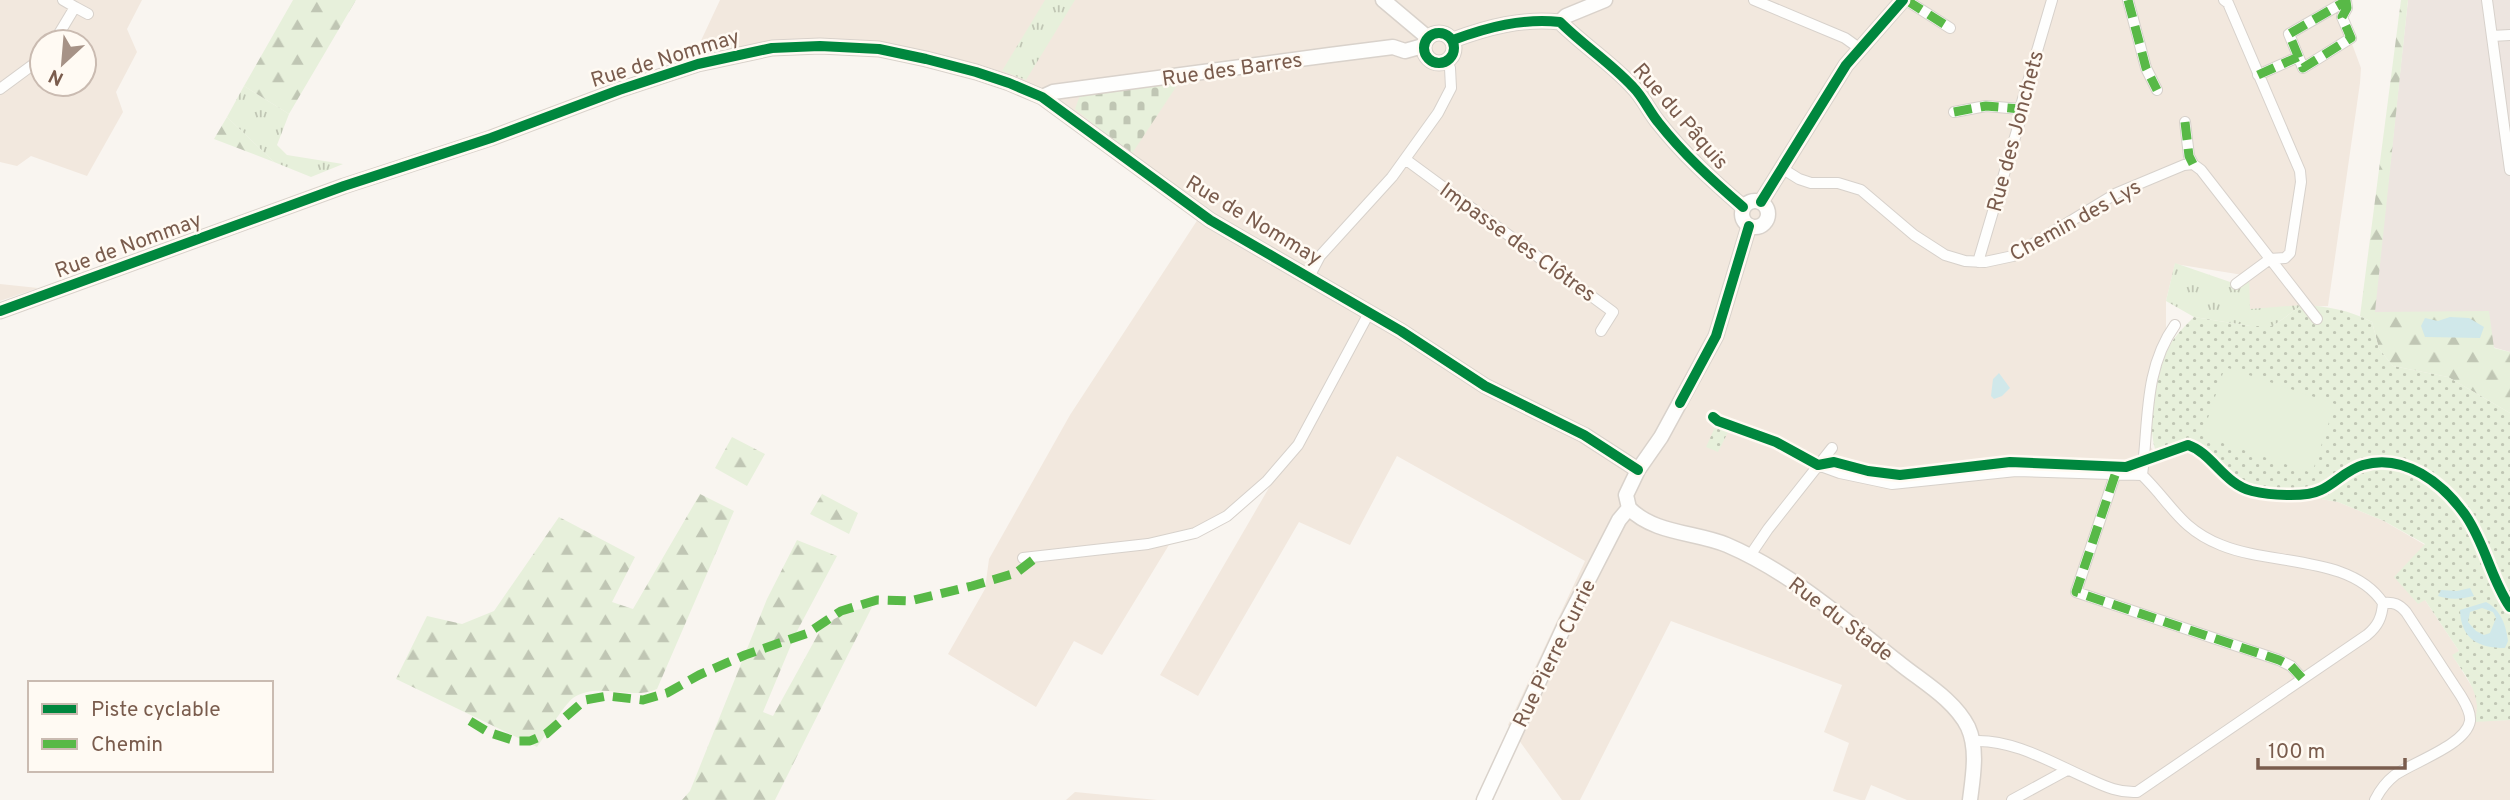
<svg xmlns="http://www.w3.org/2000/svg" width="2510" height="800" font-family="Overpass,sans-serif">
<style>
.residential{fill:#f2e8de;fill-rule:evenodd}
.industrial{fill:#ede5e0}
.grass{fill:url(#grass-tufts)}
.forest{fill:url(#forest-firs)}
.cemetery{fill:url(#cemetery-stones)}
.park{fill:url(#park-dots)}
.pitch{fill:#e7f0db}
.water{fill:#d0e8ea;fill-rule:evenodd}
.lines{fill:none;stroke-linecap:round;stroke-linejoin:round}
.street-casing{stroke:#d7d1cb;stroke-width:12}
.secondary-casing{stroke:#d9d2cb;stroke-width:17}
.street{stroke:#fefefd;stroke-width:10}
.secondary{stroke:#fefefd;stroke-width:14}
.quiet{stroke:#58b947;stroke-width:9;stroke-dasharray:18 9;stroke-linecap:butt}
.cycleway-casing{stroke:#fffaf3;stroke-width:15}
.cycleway{stroke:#00873e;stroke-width:10}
.labels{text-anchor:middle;stroke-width:5;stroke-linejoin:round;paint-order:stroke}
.street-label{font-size:21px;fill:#7a5c4d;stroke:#fffaf3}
</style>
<defs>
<pattern id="grass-tufts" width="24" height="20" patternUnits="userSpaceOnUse" patternTransform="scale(1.75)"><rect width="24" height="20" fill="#e7f0db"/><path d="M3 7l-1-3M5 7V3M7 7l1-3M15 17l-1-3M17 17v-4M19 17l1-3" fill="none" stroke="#c0c6b4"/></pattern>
<pattern id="forest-firs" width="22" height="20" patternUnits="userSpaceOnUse" patternTransform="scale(1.75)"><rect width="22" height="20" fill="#e7f0db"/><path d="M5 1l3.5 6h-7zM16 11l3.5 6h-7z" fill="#c0c6b4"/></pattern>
<pattern id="cemetery-stones" width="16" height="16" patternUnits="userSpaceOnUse" patternTransform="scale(1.75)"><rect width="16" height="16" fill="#e7f0db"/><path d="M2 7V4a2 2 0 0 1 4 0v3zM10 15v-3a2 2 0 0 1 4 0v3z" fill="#c0c6b4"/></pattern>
<pattern id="park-dots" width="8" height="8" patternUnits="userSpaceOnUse" patternTransform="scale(1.75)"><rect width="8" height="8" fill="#e7f0db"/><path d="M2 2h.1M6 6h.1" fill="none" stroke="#c0c6b4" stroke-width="1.8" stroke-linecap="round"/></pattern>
</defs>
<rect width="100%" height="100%" fill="#f9f5f0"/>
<!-- residential -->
<path class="residential" d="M0,0H142L127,29L137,52L116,92L123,112L87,176L31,156L17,166L0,162ZM42,42H84V84H42Z
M720,0H2349L2342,17L2361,68L2360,83L2328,306L2249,309V276L2175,264L2166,301V329L2151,367L2144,438L2161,461L2196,441L2211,460L2253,487L2338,502L2384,521L2425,545V600L2459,651L2453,656L2477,695L2478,711L2474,721L2510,720V800H1907L1871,785L1865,800H1860L1833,791L1849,743L1824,732L1842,685L1671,621L1580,800H1562L1508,725L1585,561L1397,456L1350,545L1299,522L1198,696L1160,675L1277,474L1242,501L1207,523L1175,535L1102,655L1074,641L1036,707L948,654L985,589L989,559L1070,415L1202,213L1002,78L860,46L691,62Z
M0,284L38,288L0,301Z
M1075,792L1157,800H1066Z"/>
<!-- industrial -->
<path class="industrial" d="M2408,0H2510V352L2374,313Z"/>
<!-- grass -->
<path class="grass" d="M1045,0H1075L1026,80L1002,71Z
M244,86L289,114L277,145L287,155L343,164L311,177L274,162L227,117Z
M2175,263L2236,284L2249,276L2250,309L2302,305L2273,326H2250L2194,317L2166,301Z"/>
<!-- forest -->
<path class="forest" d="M293,0H356L289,114L244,86Z
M2401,0H2408L2375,312L2489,311L2494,348L2510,352V413L2448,377L2393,366L2379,349L2372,322L2360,316Z
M227,117L274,162L214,139Z
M732,437L765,454L747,486L715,468Z
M700,494L734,511L657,689C631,701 598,681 573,698C564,705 545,736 537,747L396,679L427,616L462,624L494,611L559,517L635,557L612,602L633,609Z
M822,494L858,513L849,534L810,514Z
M797,540L837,556L796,633L763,712L773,716L822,627C837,616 853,609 872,607L775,800H682L690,791L767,599Z"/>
<!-- cemetery -->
<path class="cemetery" d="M1180,81L1131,155L1075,109L1080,95Z"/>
<!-- park -->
<path class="park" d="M2302,305C2327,306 2349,310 2372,322L2379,349L2393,366L2448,377L2510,413V720L2474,722C2484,696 2466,677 2452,655L2459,651L2425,600L2418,604L2394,577L2425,544L2384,521L2338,502L2253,487L2211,460L2196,441L2161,462C2143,436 2155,378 2167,351C2173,337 2184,327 2194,317L2250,326H2273Z
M1716,425L1729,430L1718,452L1706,447Z"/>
<!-- pitch -->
<path class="pitch" d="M2225,367L2335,404L2312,473L2202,436Z"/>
<!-- water -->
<path class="water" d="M2450,317L2469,318L2484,327L2480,338L2425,337L2421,326L2425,318L2438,321Z
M1999,373L2010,388L2002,396L1994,399L1991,396L1993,379Z
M2470,588L2474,596C2461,599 2451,600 2438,596L2441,590L2457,591Z
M2486,602C2501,610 2506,625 2508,641L2505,648C2478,648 2461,639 2460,610ZM2482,608L2493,612L2496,618L2490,633L2484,635L2476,631L2468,622L2470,612Z"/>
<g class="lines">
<!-- street casing -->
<g class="street-casing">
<path id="street" d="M1754,0L1845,38L1859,48
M1906,0L1950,28
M2128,0L2146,68L2157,90
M2224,0L2228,3L2300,171L2301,182L2290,253L2285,258L2270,259L2236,284
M2487,0L2510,170
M2346,1L2347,8L2342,17L2351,38L2303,68L2289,34Z
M75,7L88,14
M2492,36L2510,35
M54,42L75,7L63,0
M2258,75L2298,57
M0,89L42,58
M1954,112L1986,106L2020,109
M2185,122L2189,156L2193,164
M1405,159L1613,312L1601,331
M1783,169L1799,179L1811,183H1838L1861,190L1914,235L1945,255L1965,261L1985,262L2013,256L2117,193L2184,165L2193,164L2201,170L2317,319
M1978,262L2021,117L2020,109L2052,0
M1309,277L1320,256L1392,177L1438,113L1451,88L1450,68L1446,62
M1818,465L1840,473L1892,484L2016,471L2142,475
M2115,475L2076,592L2279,660L2291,666L2302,678
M2142,475C2171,503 2180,529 2221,545C2272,566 2351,555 2383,603
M2142,475C2149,424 2143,370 2175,325
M1749,557L1768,529L1832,448
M1023,558L1148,544L1195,533L1227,516L1267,481L1298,445L1369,313
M1974,741C2014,739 2054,764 2091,780C2106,787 2120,793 2137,792L2367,635C2378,626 2382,617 2383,603
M2012,800L2067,770
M2375,800C2380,790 2386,782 2395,775C2413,762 2466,745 2470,721C2471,712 2465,703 2461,696L2406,612C2399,604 2394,602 2383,603"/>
</g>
<!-- secondary casing -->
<g class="secondary-casing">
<path id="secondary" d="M1383,0L1427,37
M1560,22C1583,45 1611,63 1633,87C1643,97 1649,111 1658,122C1683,154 1713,181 1743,207
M1560,22L1566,16L1605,0
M1424 48a15 15 0 1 1 30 0a15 15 0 1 1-30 0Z
M1453,40C1488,27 1522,18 1560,22
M1042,97L1053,92L1330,55L1393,47L1405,51L1423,46
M1742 214a13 13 0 1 1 26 0a13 13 0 1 1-26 0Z
M1761,202L1846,65L1903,0
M0,311L344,186L491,138L619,90L698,64L772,48L820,46L879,49L926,59L976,72L1009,83L1042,97L1210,220L1401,331L1485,386L1584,435L1638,470
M1629,508C1654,534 1696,532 1727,545C1790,572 1845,620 1898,662C1921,681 1954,699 1968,727C1978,749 1973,776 1970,800
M1629,508L1626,495L1638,470L1661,437L1716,336L1749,226
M1484,800L1564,627L1619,520L1629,508"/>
</g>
<!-- street -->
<use href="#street" class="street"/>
<!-- secondary -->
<use href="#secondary" class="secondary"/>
<!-- quiet -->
<path class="quiet" d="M1906,0L1950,28
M2128,0L2146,68L2157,90
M2346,1L2347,8L2342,17L2351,38L2303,68L2289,34Z
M2258,75L2298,57
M1954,112L1986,106L2020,109
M2185,122L2189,156L2193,164
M2115,475L2076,592L2279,660L2291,666L2302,678
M470,721L488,732L515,741H530L546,734L585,700L607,696L643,700L667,693L699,675L745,655L808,633L841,611L877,600L910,601L972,586L1016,573L1038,556"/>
<!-- cycleway casing -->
<g class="cycleway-casing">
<path id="cycleway" d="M1424 48a15 15 0 1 1 30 0a15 15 0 1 1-30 0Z
M1453,40C1488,27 1522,18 1560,22C1583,45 1611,63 1633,87C1643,97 1649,111 1658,122C1683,154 1713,181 1743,207
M1761,202L1846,65L1903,0
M0,311L344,186L491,138L619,90L698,64L772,48L820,46L879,49L926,59L976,72L1009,83L1042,97L1210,220L1401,331L1485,386L1584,435L1638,470
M1680,403L1716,336L1749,226
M1713,417L1718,421L1776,442L1818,465L1834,462L1868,471L1900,475L2010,462L2126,467L2188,445C2212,453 2224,484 2252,491C2269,495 2305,498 2321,490C2336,483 2346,470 2363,465C2404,453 2443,483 2466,516C2486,546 2491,579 2510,607"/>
</g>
<!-- cycleway -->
<use href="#cycleway" class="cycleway"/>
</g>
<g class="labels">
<!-- street labels -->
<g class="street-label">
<text transform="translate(665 58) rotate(-17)" y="7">Rue de Nommay</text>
<text transform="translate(1232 69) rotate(-8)" y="7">Rue des Barres</text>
<text transform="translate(1681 116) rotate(49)" y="7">Rue du Pâquis</text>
<text transform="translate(2015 131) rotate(-75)" y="7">Rue des Jonchets</text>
<text transform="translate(1254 220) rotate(31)" y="7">Rue de Nommay</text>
<text transform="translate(2075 220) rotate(-29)" y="7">Chemin des Lys</text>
<text transform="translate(1518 242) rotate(36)" y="7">Impasse des Clôtres</text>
<text transform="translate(128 245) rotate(-20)" y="7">Rue de Nommay</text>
<text transform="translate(1841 619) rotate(37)" y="7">Rue du Stade</text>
<text transform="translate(1554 653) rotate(-64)" y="7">Rue Pierre Currie</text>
</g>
</g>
<!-- legend -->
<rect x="28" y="681" width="245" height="91" fill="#fffaf3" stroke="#cabbb1" stroke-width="2"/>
<rect x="42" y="704" width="35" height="10" fill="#00873e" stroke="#cabbb1" stroke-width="2"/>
<text x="91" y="716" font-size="21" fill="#7a5c4d">Piste cyclable</text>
<rect x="42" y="739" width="35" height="10" fill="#58b947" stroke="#cabbb1" stroke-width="2"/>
<text x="91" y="751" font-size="21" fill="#7a5c4d">Chemin</text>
<!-- north arrow -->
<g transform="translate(63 63) rotate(206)"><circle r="33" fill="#fffaf3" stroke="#cabbb1" stroke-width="2"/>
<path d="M0-5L12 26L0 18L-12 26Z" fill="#a69286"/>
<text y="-10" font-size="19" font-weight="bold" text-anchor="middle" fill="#7a5c4d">N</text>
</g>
<!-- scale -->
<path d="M2258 758v10h147v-10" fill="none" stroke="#7a5c4d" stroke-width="3.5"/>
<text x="2268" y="758" font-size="21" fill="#7a5c4d" stroke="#fffaf3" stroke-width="5" paint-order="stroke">100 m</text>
</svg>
